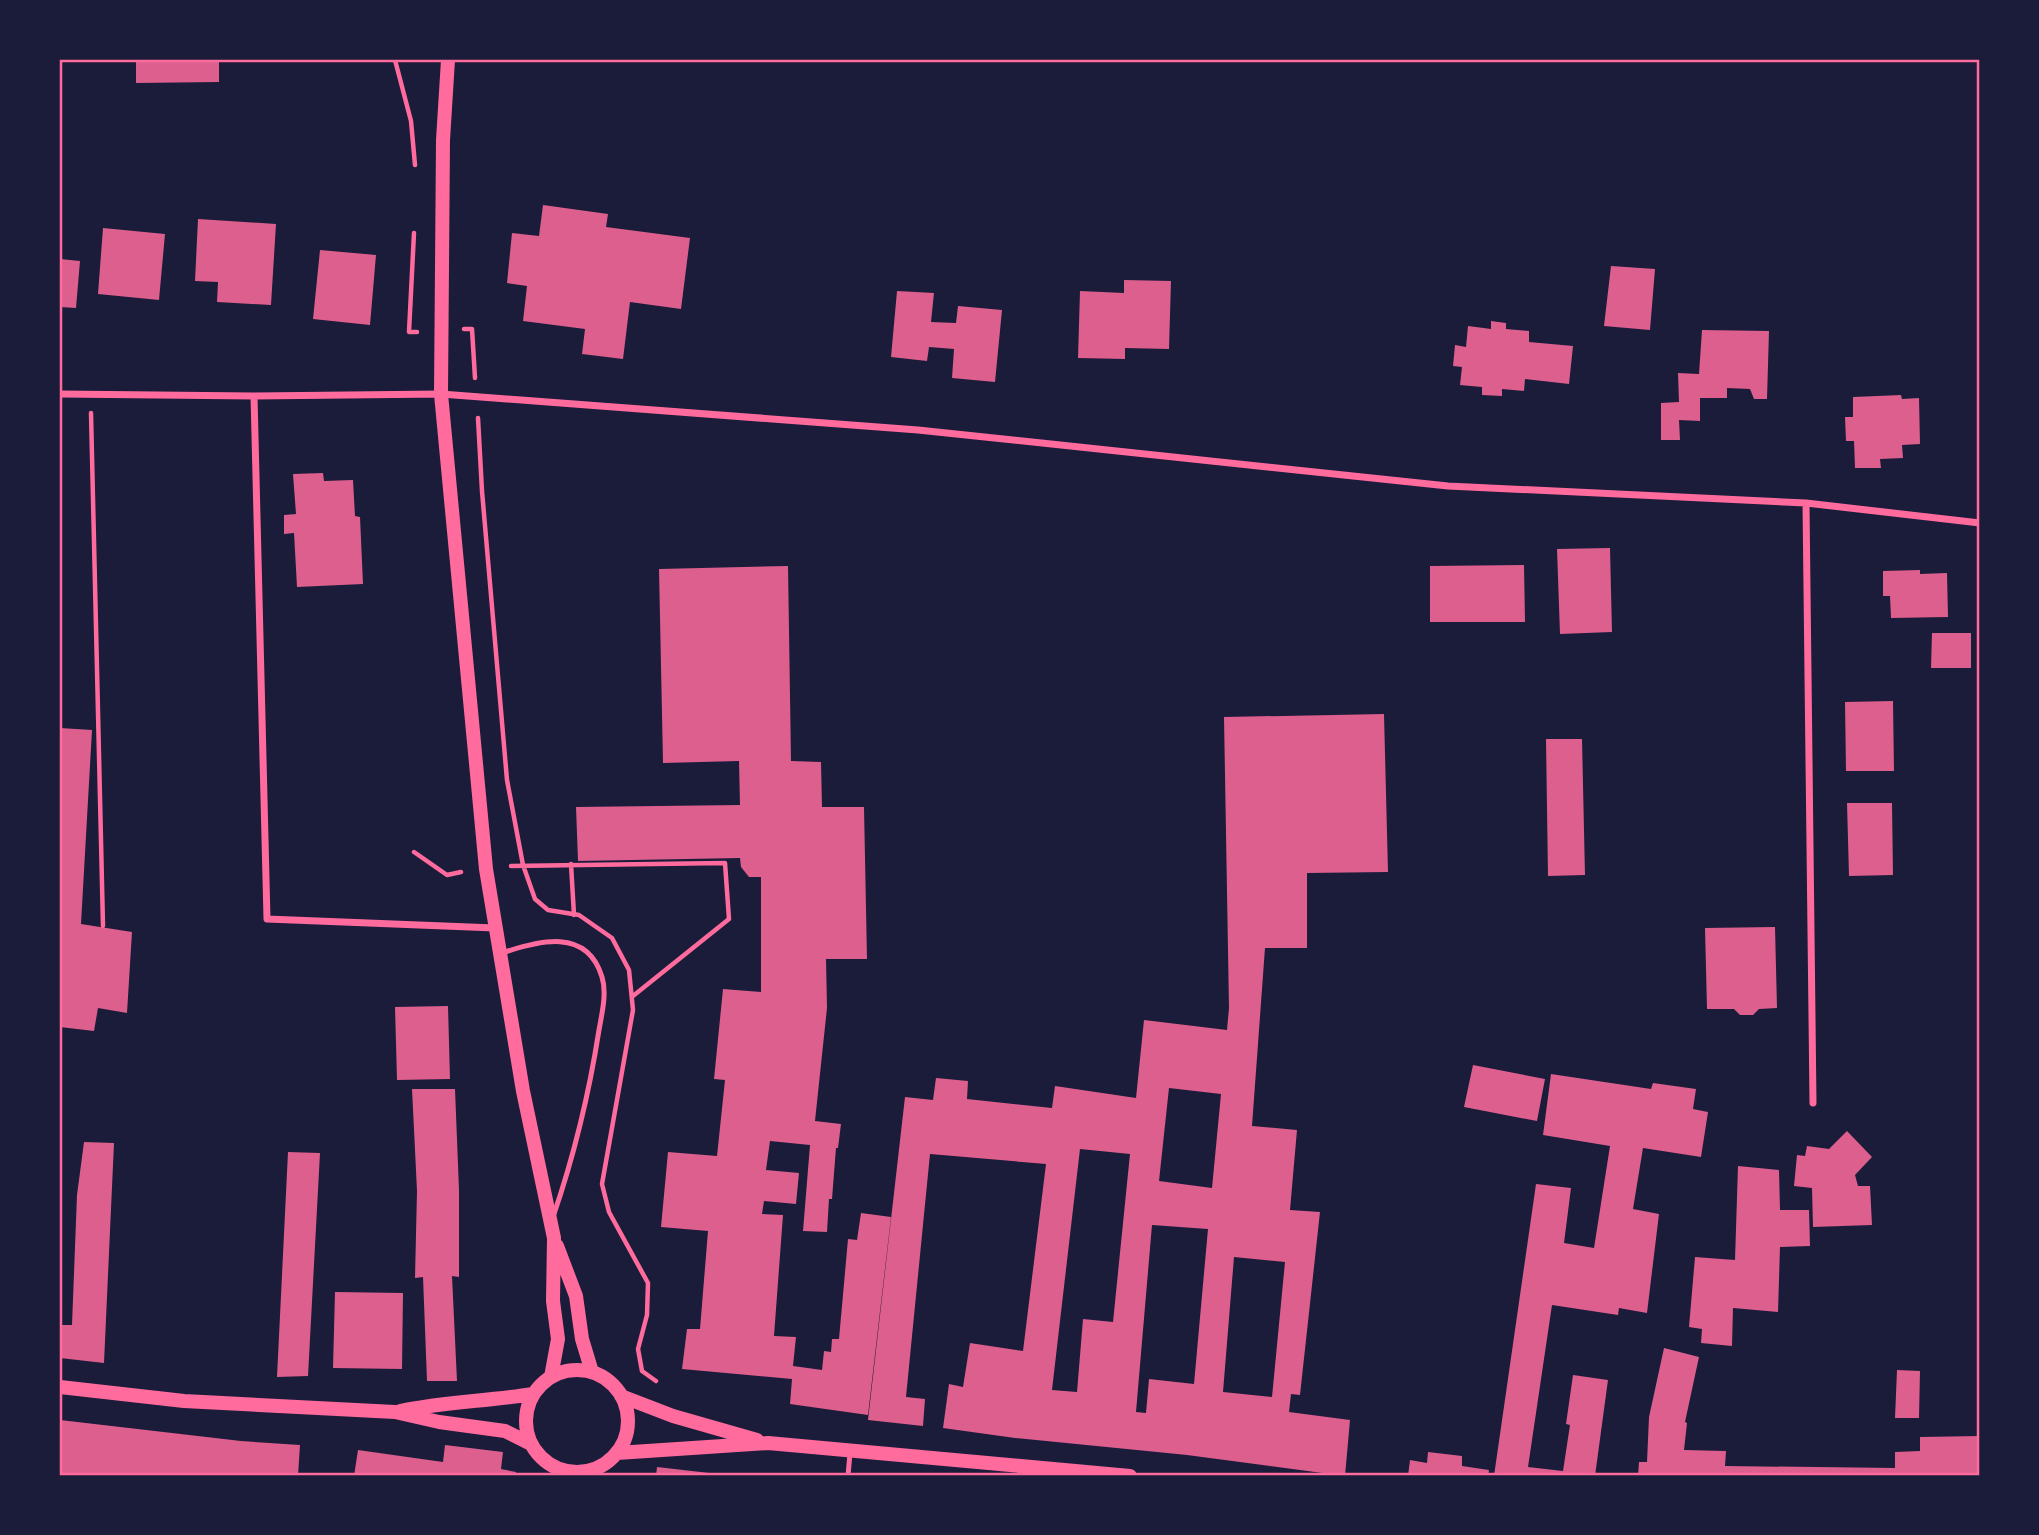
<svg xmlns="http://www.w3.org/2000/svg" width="2039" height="1535" font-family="'Noto Serif',serif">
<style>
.building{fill:#dd5f8e;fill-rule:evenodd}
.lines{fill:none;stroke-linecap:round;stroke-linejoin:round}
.path{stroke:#ff6b9d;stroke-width:4.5}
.service{stroke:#ff6b9d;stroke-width:5}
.minor{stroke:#ff6b9d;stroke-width:7}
.secondary{stroke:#ff6b9d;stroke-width:14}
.neatline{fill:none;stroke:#ff6b9d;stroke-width:2.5}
</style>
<rect width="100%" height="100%" fill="#1b1b3a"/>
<!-- building -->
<path class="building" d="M136,60H219V82L136,83Z
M543,205L608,214L606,227L690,238L681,309L630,302L623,359L582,354L585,329L523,321L527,286L507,283L512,233L539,236Z
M198,219L276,224L271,305L217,302L218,282L195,281Z
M103,228L165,234L159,300L98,294Z
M320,250L376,255L370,325L313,319Z
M60,259L80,261L76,308L60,307Z
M1611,266L1655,269L1650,330L1604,326Z
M1124,280L1171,281L1169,349L1125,348V359L1078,358L1080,291L1124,293Z
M897,291L934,293L931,322L956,323L958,306L1002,310L995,382L952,378L954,349L929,347L927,361L891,357Z
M1491,321L1506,323V329L1529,331V342L1573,346L1569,384L1525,379L1524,391L1502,389V396L1482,395V387L1460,385L1462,367L1453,366L1455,345L1466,347L1468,326L1491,329Z
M1702,330L1769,331L1767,399H1754L1750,389L1727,388V398H1700V421L1679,420L1680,440H1661V403L1679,402L1678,373L1699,374Z
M1901,395L1902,399L1919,398L1920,444L1902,445L1903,458L1880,459L1881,468H1855L1854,441H1846L1845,417H1853V397Z
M323,473L324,481L353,480L355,516L360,517L363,584L297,587L294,533L284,534V515L296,514L293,474Z
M1610,548L1612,632L1560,634L1557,549Z
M1524,565L1525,622H1430V566Z
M788,566L791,761L821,762L822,807H864L867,959H826L827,1008L815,1121L841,1124L838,1148H836L832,1199H829L827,1232L803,1231L810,1145L770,1141L766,1170L799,1173L796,1204L764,1201L762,1214L783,1215L774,1336L796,1337L793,1366L822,1370L824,1351L831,1352L832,1339H839L848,1239L857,1240L861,1213L891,1217L868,1415L790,1404L792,1379L682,1369L687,1329H700L708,1231L661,1227L668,1152L717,1156L725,1080L714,1079L723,989L761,992V877H749L741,867L740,858L578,861L576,807L740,805L739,761L663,763L659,569Z
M1920,570V574L1947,573L1948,617L1891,618L1890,596H1883V571Z
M1932,633H1971V668H1931Z
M1893,701L1894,771H1846L1845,702Z
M1384,714L1388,872L1307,873V948H1265L1252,1126L1297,1130L1290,1210L1320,1212L1300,1395L1291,1394L1289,1412L1350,1420L1345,1476L1187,1455L1015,1438L943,1428L949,1384L963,1387L970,1343L1023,1351L1046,1164L930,1154L906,1397L925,1399L923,1426L868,1420L905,1097L933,1100L936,1078L968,1081L967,1099L1052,1108L1055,1086L1136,1098L1144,1020L1227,1030L1229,1008L1224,717ZM1169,1088L1221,1094L1212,1188L1159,1181ZM1080,1149L1130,1154L1113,1322L1083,1319L1077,1392L1052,1390ZM1152,1225L1208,1229L1194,1384L1149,1379L1146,1413L1136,1412ZM1234,1257L1285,1262L1272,1397L1223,1392Z
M60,728L92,730L81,924L132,932L127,1013L98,1008L94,1031L60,1027Z
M1546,739H1582L1585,875L1548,876Z
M1847,803H1892L1893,875L1849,876Z
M1775,927L1777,1008L1759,1009L1753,1015H1740L1734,1009H1707L1705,928Z
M448,1006L450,1079L397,1080L395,1007Z
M1473,1065L1545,1079L1537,1121L1464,1107Z
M1551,1074L1651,1089L1653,1083L1696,1089L1693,1109L1708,1112L1701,1157L1643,1148L1633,1209L1659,1214L1647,1313L1619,1308L1618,1315L1552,1305L1528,1467L1563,1471L1570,1425L1566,1424L1573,1375L1608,1380L1595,1476H1494L1536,1184L1571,1188L1564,1243L1594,1248L1610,1146L1543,1135Z
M412,1089H455L459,1190V1277L452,1276L457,1381H427L423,1277L415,1278L417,1191Z
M1847,1131L1872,1157L1855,1175L1858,1186H1870L1872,1225L1813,1227L1812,1188L1794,1186L1797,1155L1805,1156L1807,1146L1829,1149Z
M84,1142L114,1143L104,1363L60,1358V1325H72L77,1195Z
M288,1152L320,1153L308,1376L277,1377Z
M1738,1166L1779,1170L1780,1210H1809L1810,1246L1780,1247L1778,1312L1733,1308L1732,1346L1701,1343L1702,1329L1689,1327L1695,1257L1735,1260Z
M335,1292L403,1293L402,1369L333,1368Z
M1664,1348L1699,1357L1685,1422L1687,1423L1684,1450L1726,1451L1725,1466L1895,1468V1452L1920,1451V1437L1980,1436V1476H1638L1639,1462H1647L1649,1417Z
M1897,1370L1920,1371L1919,1418H1895Z
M60,1420L241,1441L300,1445L298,1476H60Z
M445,1445L503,1452L501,1469L516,1472V1476H354L358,1450L443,1462Z
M1428,1452L1462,1456V1466L1489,1470L1488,1476H1408L1410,1460L1427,1463Z
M657,1467L718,1474V1476H656Z"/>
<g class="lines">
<!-- path -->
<path class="path" d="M395,60L411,121L415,165
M414,233L409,332H417
M464,329H472L475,378
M91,413L103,926
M478,418L482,491L507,780L523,865L535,899L548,910L579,915L612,938L629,970L633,1010L602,1184L609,1212L648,1283L647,1315L638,1349L642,1371L656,1381
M414,852L447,875L461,872
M571,864L574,915
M511,866L725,863L729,919L633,996"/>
<!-- service -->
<path class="service" d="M502,953C538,941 587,927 602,977C607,993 602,1013 599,1030C589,1094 574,1156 553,1217
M848,1476L850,1453"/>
<!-- minor -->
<path class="minor" d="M60,394L254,396L441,394L918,430L1448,486L1806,503L1980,523
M254,396L267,919L495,928
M1806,503L1813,1103"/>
<!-- secondary -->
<path class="secondary" d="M448,60L443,140L441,394L486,869L523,1091L554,1238L553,1301L558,1339L551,1377
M557,1246L576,1296L582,1339L592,1372
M526 1421a51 51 0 1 1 102 0a51 51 0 1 1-102 0Z
M60,1387L184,1401L395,1412L439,1422L505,1431L531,1444
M621,1396L673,1416L757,1440
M400,1411C444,1402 489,1401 533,1394
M617,1453L768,1443L1130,1476"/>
</g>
<!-- border -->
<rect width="2039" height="1535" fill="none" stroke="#1b1b3a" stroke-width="122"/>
<rect x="61" y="61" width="1917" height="1413" class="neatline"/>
</svg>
